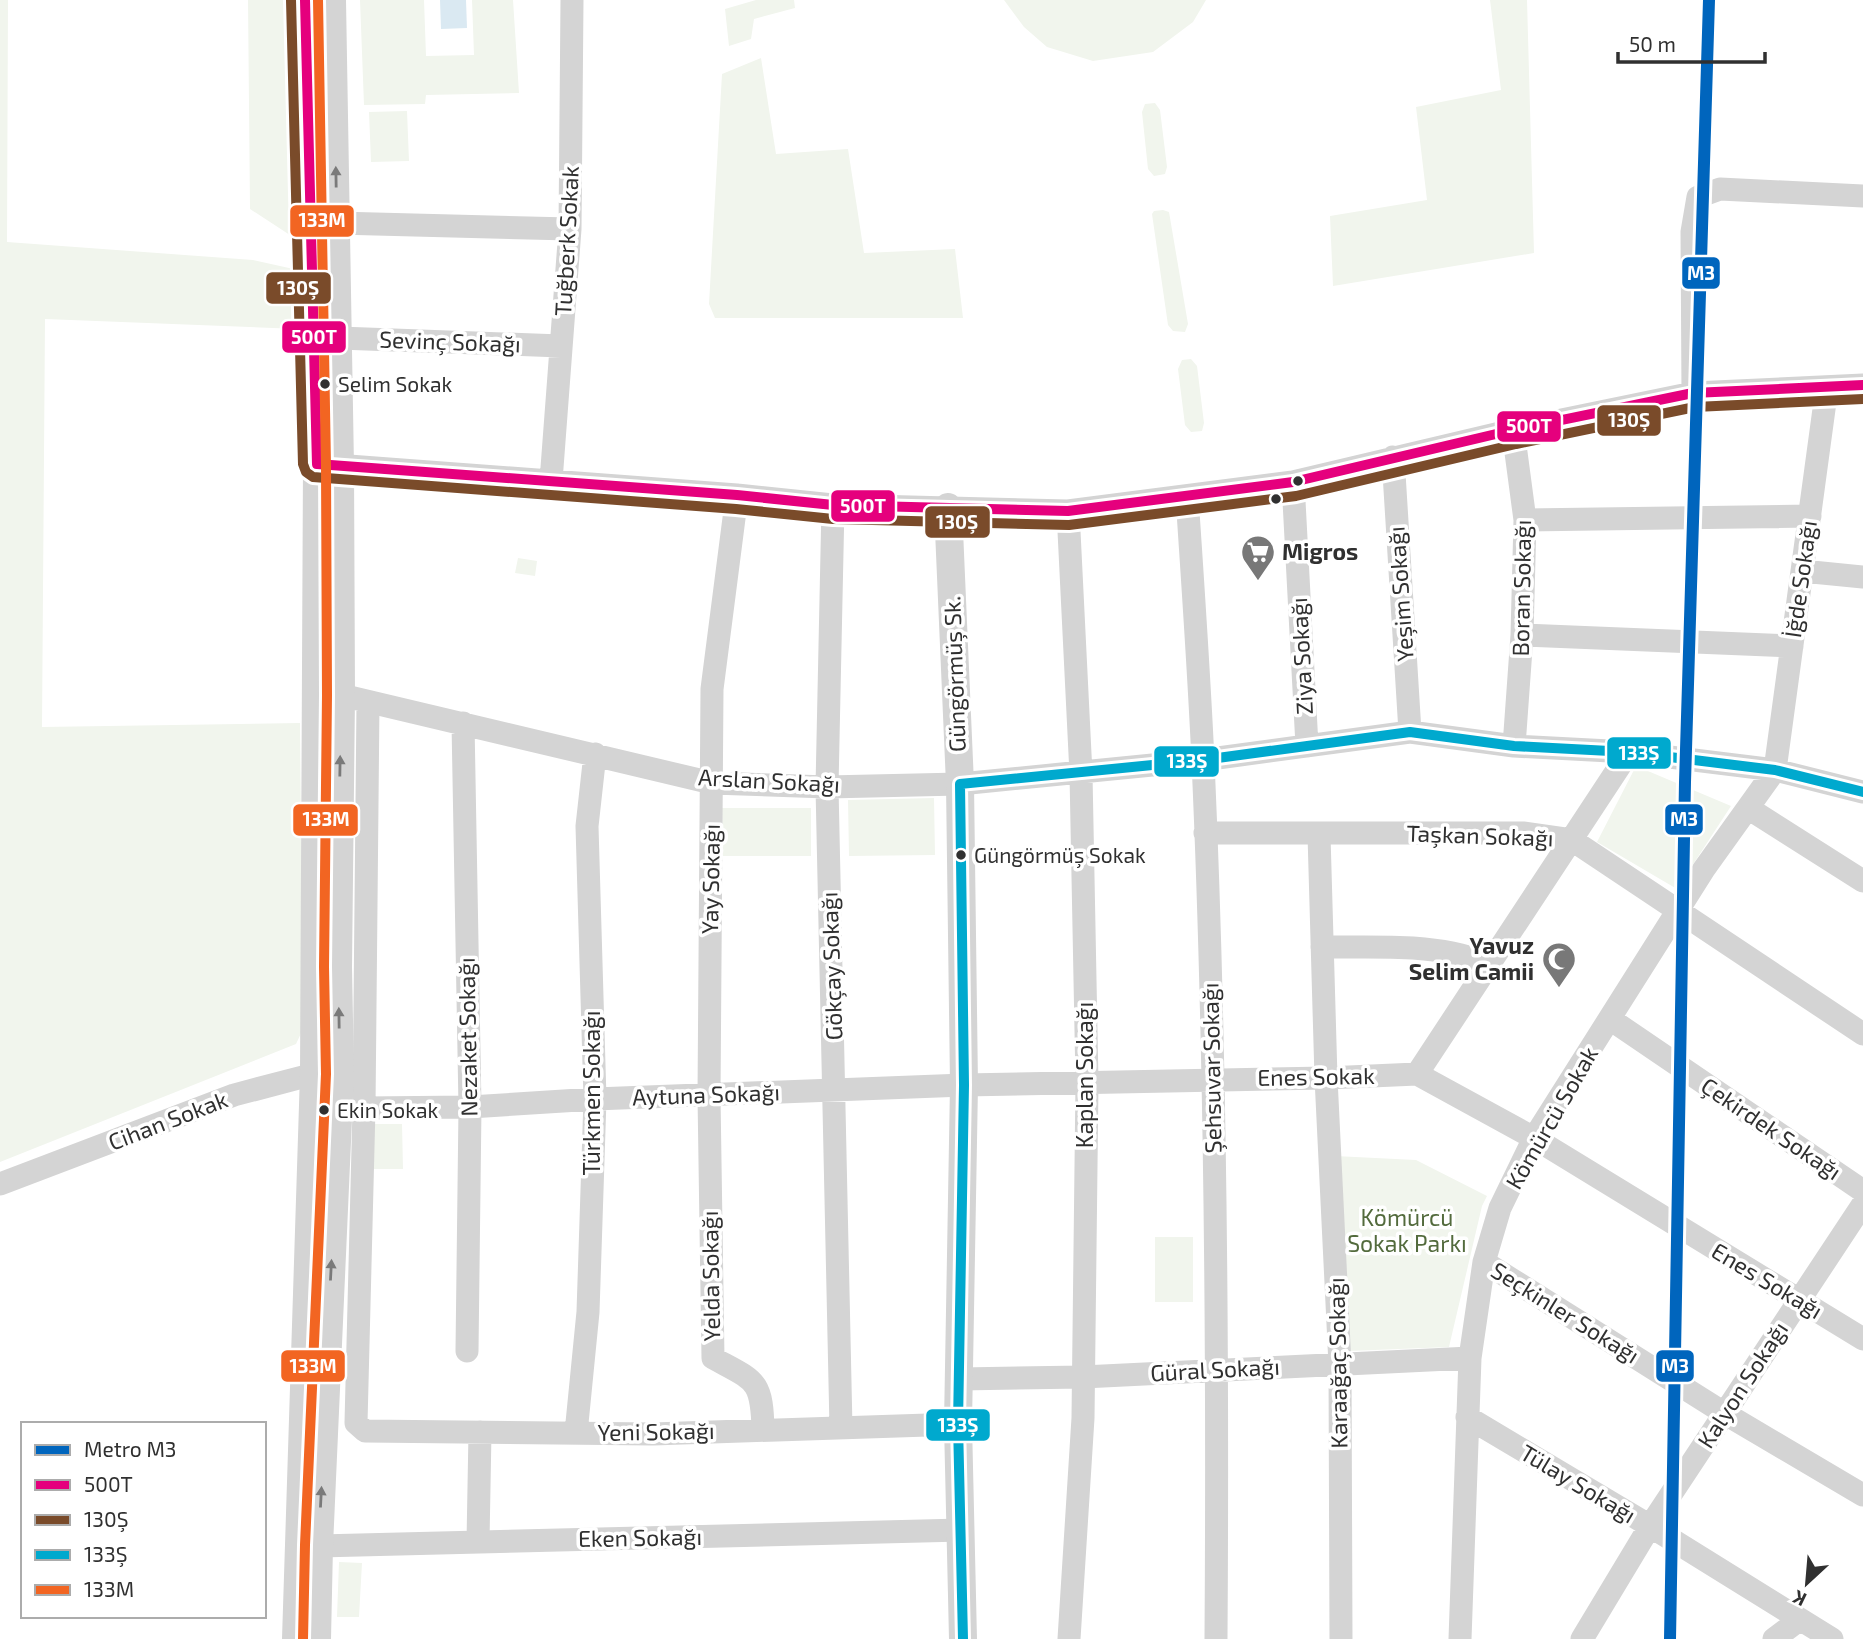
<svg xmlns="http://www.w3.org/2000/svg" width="1863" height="1639" font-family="'Exo 2',sans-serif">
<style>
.green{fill:#f1f5ed}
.water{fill:#dae9f2}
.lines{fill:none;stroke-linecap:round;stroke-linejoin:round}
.minor{stroke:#d4d4d4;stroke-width:23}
.tertiary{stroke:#d4d4d4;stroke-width:28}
.bus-1-casing{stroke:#fff;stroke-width:16}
.bus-2-casing{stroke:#fff;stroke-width:16}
.bus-3-casing{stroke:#fff;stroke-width:16}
.bus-4-casing{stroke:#fff;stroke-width:16}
.bus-1{stroke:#e5007d;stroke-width:10}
.bus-2{stroke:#7a4b2a;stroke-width:10}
.bus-3{stroke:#00a9ce;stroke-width:10}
.bus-4{stroke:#f26522;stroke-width:10}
.metro-1-casing{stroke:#fff;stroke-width:18}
.metro-1{stroke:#0065bd;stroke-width:12}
.oneway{fill:#7a7a7a}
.bus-dot{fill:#303030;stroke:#fff;stroke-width:2.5}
.labels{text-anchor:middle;stroke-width:7;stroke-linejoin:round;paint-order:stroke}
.bus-label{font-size:21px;fill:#303030;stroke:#fff;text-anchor:start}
.street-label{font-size:23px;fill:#303030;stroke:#fff}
.poi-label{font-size:23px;font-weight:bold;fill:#303030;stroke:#fff;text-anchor:start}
.park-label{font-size:23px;fill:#536b3d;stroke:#fff}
.line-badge{stroke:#fff;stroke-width:2.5}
.badge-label{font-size:19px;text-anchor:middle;font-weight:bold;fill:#fff}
</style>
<rect width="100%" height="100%" fill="#fff"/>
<!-- green -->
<path class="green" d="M0,0H8L7,242L253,260L298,270L299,329L45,319L42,727L300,723L303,1029L296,1044L0,1162Z
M248,0H290L299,241L250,209Z
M360,0H424L426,56L474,55L472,0H513L519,93L426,95L425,104L364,105Z
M756,0H794L795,8L754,19L751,39L729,46L725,9Z
M1004,0H1206L1193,22L1153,52L1093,61L1047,47L1024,27Z
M1490,0H1527L1534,253L1333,286L1330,216L1427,200L1416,107L1501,90Z
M761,58L776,154L848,149L864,253L955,249L963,318H715L709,304L722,74Z
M1155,103L1160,110L1167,167L1165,174L1154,176L1148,169L1142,112L1145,104Z
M407,111L409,161L371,162L369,112Z
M1163,210L1169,212L1188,324L1185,332L1173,331L1168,325L1152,214L1154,211Z
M1191,359L1197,366L1204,423L1202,431L1191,432L1185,425L1178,369L1182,360Z
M518,558L537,561L535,576L515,573Z
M1636,766L1731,806L1677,889L1597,842Z
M934,798L935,855L849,856L848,800Z
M722,808H811V856H723Z
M373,1124H402L403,1169H374Z
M1335,1156L1416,1160L1487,1196L1482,1206L1449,1347L1349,1351Z
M1155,1237H1193V1302H1155Z
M339,1562L362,1563L359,1617H337Z"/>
<!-- water -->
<path class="water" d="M440,0H466L467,28L441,29Z"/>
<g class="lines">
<!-- minor -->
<path class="minor" d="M337,223L570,229
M339,338L561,346
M1693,393L1692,232L1698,197L1720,189L1863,196
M1513,430L1525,520L1522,635L1514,746
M1393,457L1410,732
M322,464L737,495L833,505L1068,511L1293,482L1513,430L1693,393L1863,385
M551,481L570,229L572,0
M1293,482L1307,746
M737,495L712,689L709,1096L713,1358C755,1381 762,1379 763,1430
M1187,497C1193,585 1199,673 1203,761C1216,1053 1218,1346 1216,1639
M833,505L827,787L841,1428
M1068,511L1081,774L1087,1082L1083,1418L1069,1639
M1525,520L1810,516
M1802,571L1863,577
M1522,635L1792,646
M341,695L712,783L827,787L960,784L1203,760L1410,732L1514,746L1629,752L1775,770L1863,792
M368,702L364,1108L356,1423L365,1431L653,1434L958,1424
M463,723L470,1107L467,1351
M1748,808L1863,881
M1205,833H1523L1572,840L1863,1034
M1319,835L1326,1078L1340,1365L1341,1639
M1322,947C1374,948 1442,942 1489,965
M1610,1019L1863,1191
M1417,1074L1534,1138L1863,1339
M1417,1074L1629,752
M364,1108L470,1107L595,1099L964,1085L1326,1078L1417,1074
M0,1184L234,1095L314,1074H330
M1484,1262L1724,1413L1863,1495
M960,1379L1083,1377L1470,1358
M1467,1417L1650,1526L1832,1639
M576,1433L588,1312L595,1099L587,826L595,754
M478,1542L480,1432
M319,1546L962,1530
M1460,1639L1470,1358L1484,1262L1500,1208L1534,1138L1704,869L1775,770L1827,387
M1582,1639L1650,1526L1863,1204
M1774,1639L1799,1620"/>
<!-- tertiary -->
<path class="tertiary" d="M948,507L960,784L964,1085L958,1424L963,1639
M296,1639L314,1074L317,464L305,0
M317,1639L319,1546L340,1074L338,967L341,695L340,466L332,0"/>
<!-- bus-1 casing -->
<g class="bus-1-casing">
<path id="bus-1" d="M305,0L317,464L737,495L833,505L1068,511L1293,482L1513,430L1693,393L1863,385"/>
</g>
<!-- bus-2 casing -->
<g class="bus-2-casing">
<path id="bus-2" d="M291,0L303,464L306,472L313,477L736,509L833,519L1069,525L1296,496L1516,444L1695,407L1863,399"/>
</g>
<!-- bus-3 casing -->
<g class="bus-3-casing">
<path id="bus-3" d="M960,784L1203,760L1410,732L1514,746L1629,752L1775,770L1863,792
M960,784L964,1085L958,1424L963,1639"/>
</g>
<!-- bus-4 casing -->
<g class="bus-4-casing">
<path id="bus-4" d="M303,1639L305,1545L326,1074L324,967L327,695L326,466L318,0"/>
</g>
<!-- bus-1 -->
<use href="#bus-1" class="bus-1"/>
<!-- bus-2 -->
<use href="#bus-2" class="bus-2"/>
<!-- bus-3 -->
<use href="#bus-3" class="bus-3"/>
<!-- bus-4 -->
<use href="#bus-4" class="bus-4"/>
<!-- metro-1 casing -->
<g class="metro-1-casing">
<path id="metro-1" d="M1670,1639L1685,782L1709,0"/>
</g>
<!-- metro-1 -->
<use href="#metro-1" class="metro-1"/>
</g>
<!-- one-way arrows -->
<defs><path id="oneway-solid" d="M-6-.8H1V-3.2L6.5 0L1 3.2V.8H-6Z" transform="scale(1.75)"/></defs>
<g class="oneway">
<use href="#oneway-solid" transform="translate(336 177) rotate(-91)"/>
<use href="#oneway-solid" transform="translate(340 766) rotate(-89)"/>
<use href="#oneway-solid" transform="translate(339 1018) rotate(-91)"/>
<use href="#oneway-solid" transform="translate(331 1270) rotate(-87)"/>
<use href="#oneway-solid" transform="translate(321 1497) rotate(-87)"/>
</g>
<!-- icons -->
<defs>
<g id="supermarket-pin" transform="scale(1.75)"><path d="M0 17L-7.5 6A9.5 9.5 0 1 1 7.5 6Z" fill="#787878" stroke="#fff"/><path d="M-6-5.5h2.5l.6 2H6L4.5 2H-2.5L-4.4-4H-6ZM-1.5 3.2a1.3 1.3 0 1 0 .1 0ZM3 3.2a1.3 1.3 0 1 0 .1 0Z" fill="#fff"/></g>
<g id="mosque-pin" transform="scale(1.75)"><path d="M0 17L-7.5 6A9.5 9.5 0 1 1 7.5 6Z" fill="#787878" stroke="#fff"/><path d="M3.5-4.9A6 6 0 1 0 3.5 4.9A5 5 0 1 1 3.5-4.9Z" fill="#fff"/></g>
</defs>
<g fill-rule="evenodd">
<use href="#supermarket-pin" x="1258" y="552"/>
<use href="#mosque-pin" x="1559" y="959"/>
</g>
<!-- markers -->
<g class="bus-dot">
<circle cx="325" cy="384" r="6"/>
<circle cx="1298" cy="481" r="6"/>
<circle cx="1276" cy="499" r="6"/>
<circle cx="961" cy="855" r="6"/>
<circle cx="324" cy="1110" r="6"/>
</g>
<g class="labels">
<!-- bus labels -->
<g class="bus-label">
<text x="338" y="392">Selim Sokak</text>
<text x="974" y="863">Güngörmüş Sokak</text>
<text x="337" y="1118">Ekin Sokak</text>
</g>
<!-- street labels -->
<g class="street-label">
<text transform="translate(567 241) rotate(-87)" y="8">Tuğberk Sokak</text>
<text transform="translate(450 342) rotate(2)" y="8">Sevinç Sokağı</text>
<text transform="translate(1801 579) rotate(-82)" y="8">İğde Sokağı</text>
<text transform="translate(1522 588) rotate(-89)" y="8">Boran Sokağı</text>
<text transform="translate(1401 594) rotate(-94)" y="8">Yeşim Sokağı</text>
<text transform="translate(1302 656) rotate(-93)" y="8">Ziya Sokağı</text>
<text transform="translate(955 674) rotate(-92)" y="8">Güngörmüş Sk.</text>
<text transform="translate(769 781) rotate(3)" y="8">Arslan Sokağı</text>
<text transform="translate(1480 836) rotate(2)" y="8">Taşkan Sokağı</text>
<text transform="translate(711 879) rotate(-89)" y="8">Yay Sokağı</text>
<text transform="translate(832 966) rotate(-92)" y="8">Gökçay Sokağı</text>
<text transform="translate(468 1037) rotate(-91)" y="8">Nezaket Sokağı</text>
<text transform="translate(1212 1068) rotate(-91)" y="8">Şehsuvar Sokağı</text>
<text transform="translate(1085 1075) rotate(-90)" y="8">Kaplan Sokağı</text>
<text transform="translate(1316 1077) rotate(-1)" y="8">Enes Sokak</text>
<text transform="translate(592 1093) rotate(-90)" y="8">Türkmen Sokağı</text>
<text transform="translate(706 1095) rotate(-2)" y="8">Aytuna Sokağı</text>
<text transform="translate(1552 1118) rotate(-60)" y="8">Kömürcü Sokak</text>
<text transform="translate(168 1121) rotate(-21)" y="8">Cihan Sokak</text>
<text transform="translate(1771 1129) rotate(34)" y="8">Çekirdek Sokağı</text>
<text transform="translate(711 1276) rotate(-91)" y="8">Yelda Sokağı</text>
<text transform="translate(1767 1281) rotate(31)" y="8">Enes Sokağı</text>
<text transform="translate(1565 1313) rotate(32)" y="8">Seçkinler Sokağı</text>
<text transform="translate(1338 1363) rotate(-91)" y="8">Karaağaç Sokağı</text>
<text transform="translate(1215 1370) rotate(-3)" y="8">Güral Sokağı</text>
<text transform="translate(1743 1385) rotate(-57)" y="8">Kalyon Sokağı</text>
<text transform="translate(656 1432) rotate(-1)" y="8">Yeni Sokağı</text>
<text transform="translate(1578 1484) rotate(31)" y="8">Tülay Sokağı</text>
<text transform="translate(640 1538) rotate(-1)" y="8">Eken Sokağı</text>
</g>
<!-- poi labels -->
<g class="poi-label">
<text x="1282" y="560">Migros</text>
<text x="1534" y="954" text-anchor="end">Yavuz<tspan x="1534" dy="26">Selim Camii</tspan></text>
</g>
<!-- park labels -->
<g class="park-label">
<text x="1407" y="1226">Kömürcü<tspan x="1407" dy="26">Sokak Parkı</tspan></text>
</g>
</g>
<g class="line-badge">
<rect x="289" y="204" width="66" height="34" rx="7" fill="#f26522"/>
<rect x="1681" y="256" width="40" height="34" rx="7" fill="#0065bd"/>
<rect x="265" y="271" width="67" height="34" rx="7" fill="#7a4b2a"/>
<rect x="281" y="320" width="66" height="34" rx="7" fill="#e5007d"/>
<rect x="1596" y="404" width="66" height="33" rx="7" fill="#7a4b2a"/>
<rect x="1496" y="410" width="66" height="33" rx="7" fill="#e5007d"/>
<rect x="830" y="489" width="66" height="34" rx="7" fill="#e5007d"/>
<rect x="924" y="505" width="67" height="34" rx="7" fill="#7a4b2a"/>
<rect x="1606" y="736" width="66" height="34" rx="7" fill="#00a9ce"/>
<rect x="1153" y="745" width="67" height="33" rx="7" fill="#00a9ce"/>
<rect x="1664" y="803" width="40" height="33" rx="7" fill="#0065bd"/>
<rect x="292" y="803" width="67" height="34" rx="7" fill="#f26522"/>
<rect x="1655" y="1349" width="40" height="34" rx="7" fill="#0065bd"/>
<rect x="280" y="1349" width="66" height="34" rx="7" fill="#f26522"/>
<rect x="925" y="1408" width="66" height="34" rx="7" fill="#00a9ce"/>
</g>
<g class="badge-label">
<text x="322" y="227">133M</text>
<text x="1701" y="280">M3</text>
<text x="298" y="295">130Ş</text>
<text x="314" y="344">500T</text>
<text x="1629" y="427">130Ş</text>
<text x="1529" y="433">500T</text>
<text x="863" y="513">500T</text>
<text x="957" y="529">130Ş</text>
<text x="1639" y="760">133Ş</text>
<text x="1187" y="768">133Ş</text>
<text x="1684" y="826">M3</text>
<text x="326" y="826">133M</text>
<text x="1675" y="1373">M3</text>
<text x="313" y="1373">133M</text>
<text x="958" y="1432">133Ş</text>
</g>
<!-- legend -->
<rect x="21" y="1422" width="245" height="196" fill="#ffffff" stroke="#acacac" stroke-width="2"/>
<rect x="35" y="1445" width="35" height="10" fill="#0065bd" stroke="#acacac" stroke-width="2"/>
<text x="84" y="1457" font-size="21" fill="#303030">Metro M3</text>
<rect x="35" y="1480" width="35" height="10" fill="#e5007d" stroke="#acacac" stroke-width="2"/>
<text x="84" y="1492" font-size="21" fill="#303030">500T</text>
<rect x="35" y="1515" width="35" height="10" fill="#7a4b2a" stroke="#acacac" stroke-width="2"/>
<text x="84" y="1527" font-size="21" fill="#303030">130Ş</text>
<rect x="35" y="1550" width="35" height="10" fill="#00a9ce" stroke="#acacac" stroke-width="2"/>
<text x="84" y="1562" font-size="21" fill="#303030">133Ş</text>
<rect x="35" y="1585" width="35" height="10" fill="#f26522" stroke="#acacac" stroke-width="2"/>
<text x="84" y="1597" font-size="21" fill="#303030">133M</text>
<!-- north arrow -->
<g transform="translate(1807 1583) rotate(206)" stroke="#ffffff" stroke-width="5" paint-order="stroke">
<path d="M0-5L12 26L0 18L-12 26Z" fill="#303030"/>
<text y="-10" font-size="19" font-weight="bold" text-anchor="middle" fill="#303030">K</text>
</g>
<!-- scale -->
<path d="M1618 52v10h147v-10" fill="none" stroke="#303030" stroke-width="3.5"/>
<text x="1629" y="52" font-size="21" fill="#303030" stroke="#ffffff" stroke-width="5" paint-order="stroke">50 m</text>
</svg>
